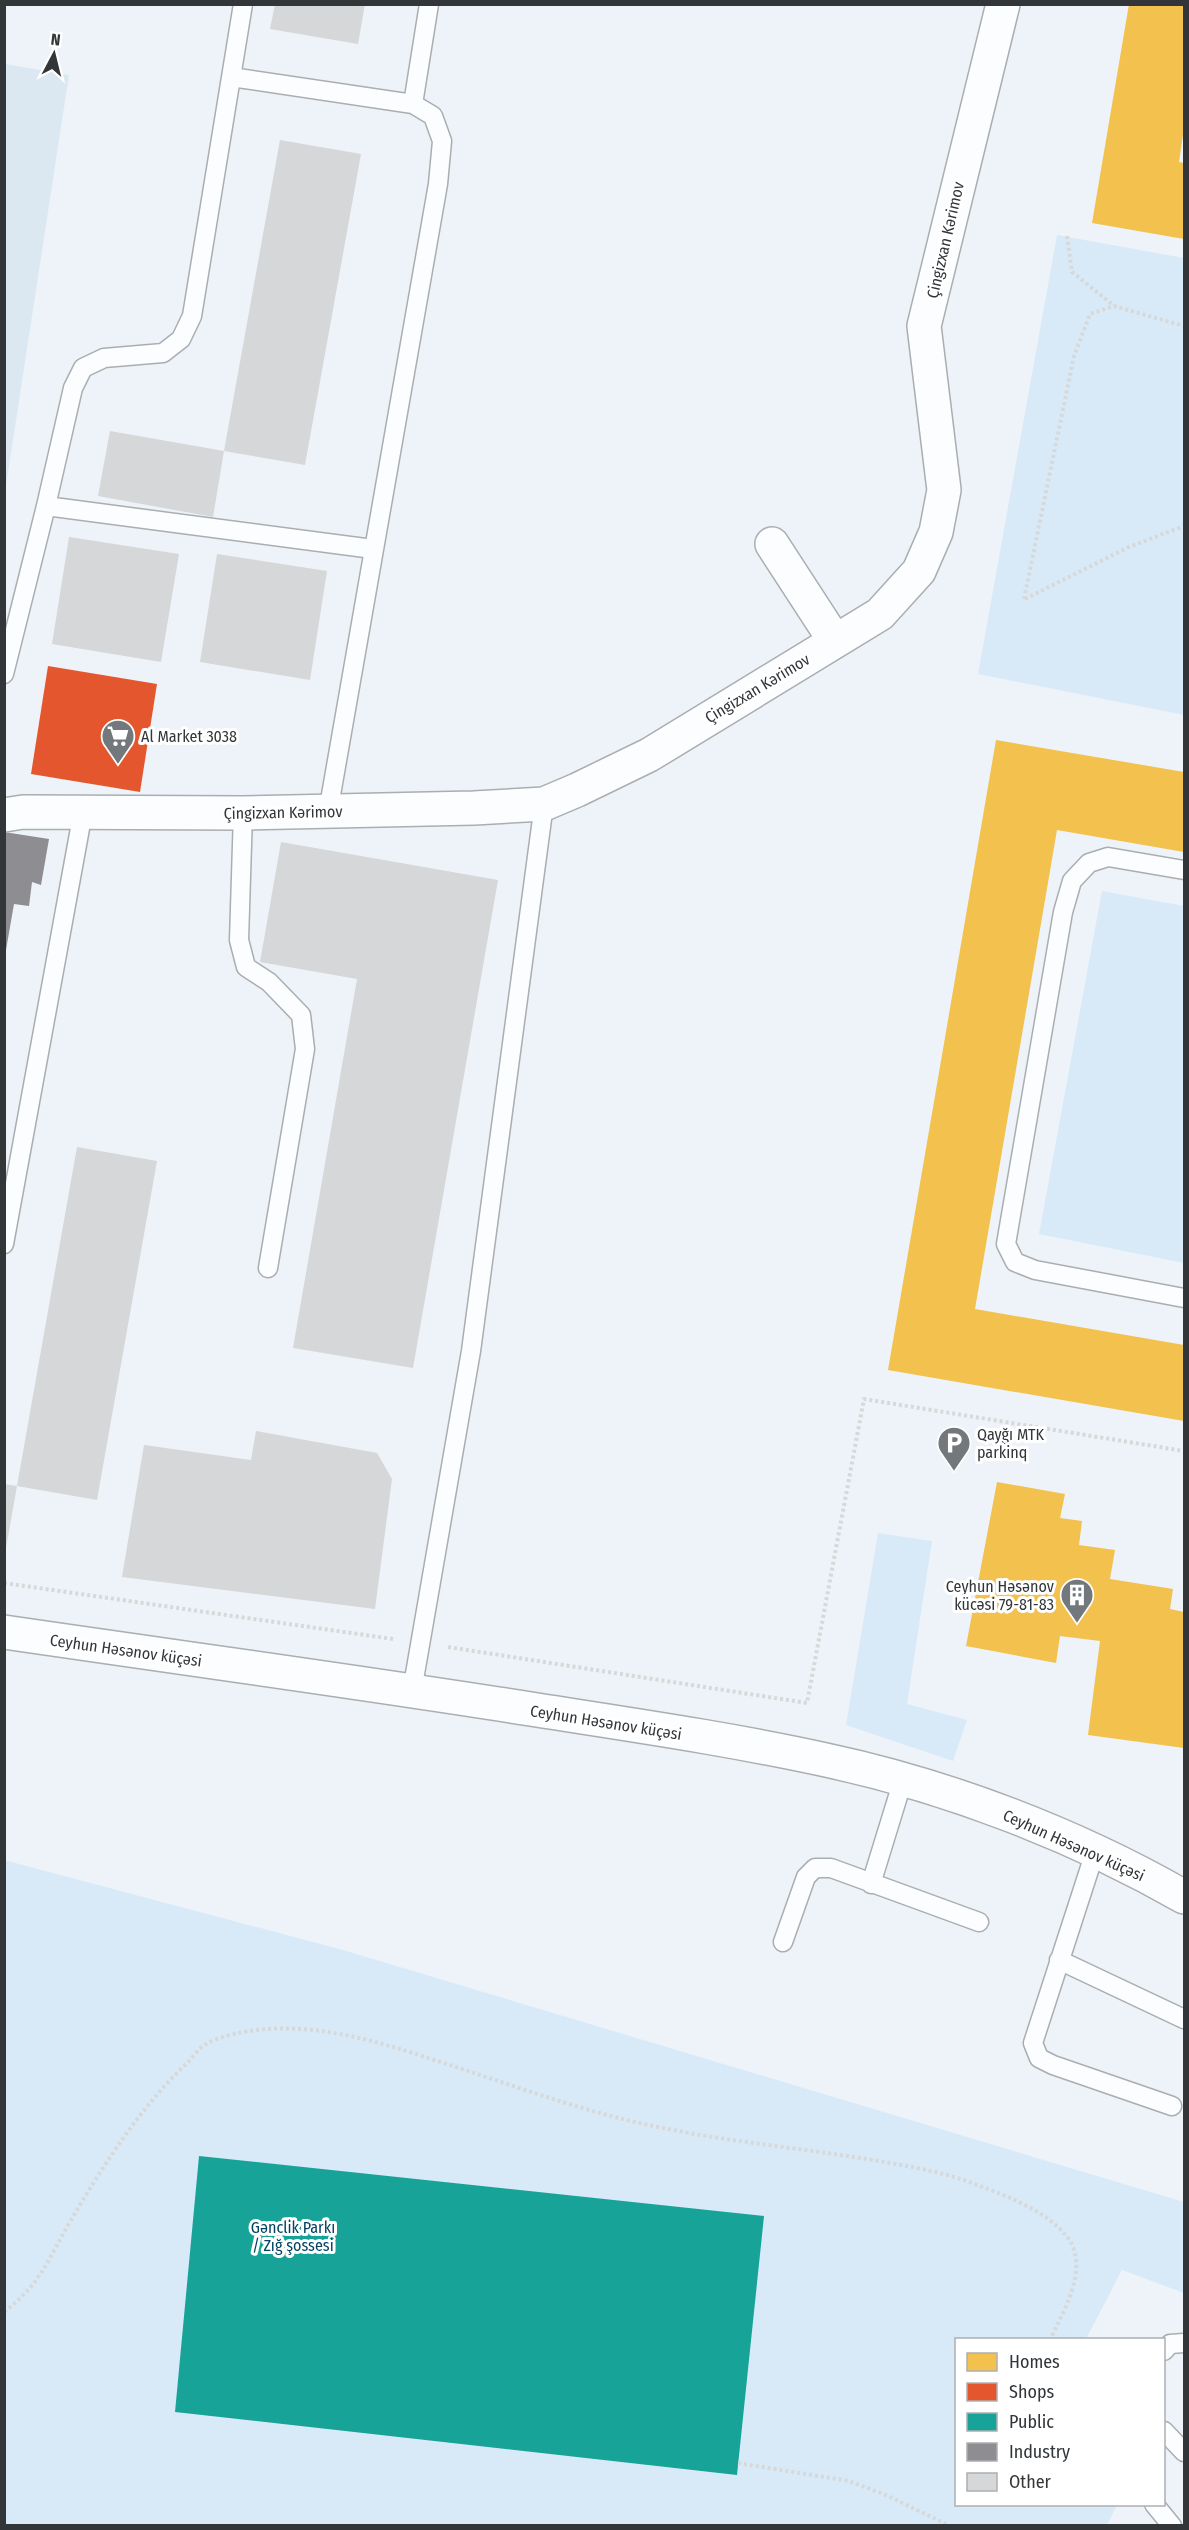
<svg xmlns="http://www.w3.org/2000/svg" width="1189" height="2530" font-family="'Fira Sans Condensed',sans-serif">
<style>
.built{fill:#dce8f1}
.green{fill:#d8eaf8}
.homes{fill:#f2c14e}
.shops{fill:#e4572e}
.public{fill:#17a398}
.industry{fill:#8d8d92}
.building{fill:#d6d7d9}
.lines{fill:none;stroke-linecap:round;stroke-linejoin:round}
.lane-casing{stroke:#a9aeb1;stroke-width:21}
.street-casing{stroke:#a9aeb1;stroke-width:36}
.secondary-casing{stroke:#a9aeb1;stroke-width:36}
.path{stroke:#d6d8d9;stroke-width:4;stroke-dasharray:3 3;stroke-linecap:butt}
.lane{stroke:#fcfdfe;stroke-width:18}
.street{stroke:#fcfdfe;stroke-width:33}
.secondary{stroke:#fcfdfe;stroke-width:33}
.labels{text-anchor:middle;stroke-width:6;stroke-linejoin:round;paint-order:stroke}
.street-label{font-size:16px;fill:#323639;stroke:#fff}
.poi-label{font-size:16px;fill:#323639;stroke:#fff;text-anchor:start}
.park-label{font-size:16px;fill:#004263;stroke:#fff}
</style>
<rect width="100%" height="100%" fill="#edf3f8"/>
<!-- built -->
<path class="built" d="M5,64L69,75L5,492L4,64Z"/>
<!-- green -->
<path class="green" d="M1057,235L1184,258V715L978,674Z
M1102,891L1184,906V1263L1039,1234Z
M878,1533L932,1541L907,1704L967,1720L953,1761L846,1725Z
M4,1860L343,1950L1184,2202V2293L1122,2270L1086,2339L956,2340V2504L1117,2505L1107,2525H5Z"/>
<!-- homes -->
<path class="homes" d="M1129,4H1184V128L1179,162L1184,163V239L1092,223Z
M996,740L1184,772V852L1057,830L975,1309L1184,1345V1421L888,1370Z
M997,1482L1065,1494L1060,1518L1082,1521L1079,1545L1115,1550L1110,1579L1173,1589L1170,1609L1184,1612V1748L1088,1735L1100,1641L1060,1636L1056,1663L966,1646Z"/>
<!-- shops -->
<path class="shops" d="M48,666L157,684L140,792L31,774Z"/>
<!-- public -->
<path class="public" d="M199,2156L764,2216L737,2475L175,2412Z"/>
<!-- industry -->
<path class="industry" d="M4,832L49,839L41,885L32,882L29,906L14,904L6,950Z"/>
<!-- building -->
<path class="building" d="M275,4H365L358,44L270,29Z
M280,140L361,154L305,465L224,451L213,517L98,496L110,431L224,451Z
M69,537L179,554L161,662L52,644Z
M217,554L327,571L310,680L200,662Z
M281,842L498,880L413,1368L293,1348L357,979L260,962Z
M77,1147L157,1161L97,1500L17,1486Z
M256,1431L377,1453L392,1479L375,1609L122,1577L144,1445L251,1460Z
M4,1484L17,1486L6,1548H4Z"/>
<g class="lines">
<!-- lane casing -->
<g class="lane-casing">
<path id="lane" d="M231,77L413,104L433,116L442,141L438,184L328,812
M413,104L429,4
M46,506L373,549
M4,674L46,506L73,388L83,368L104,358L163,353L181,339L192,316L243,4
M243,813L239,940L246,967L269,982L301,1015L305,1049L268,1268
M1184,870L1108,857L1089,863L1072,881L1063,912L1006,1244L1015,1262L1035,1270L1184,1298
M4,1244L83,812
M412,1691L471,1351L544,804
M1095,1852L1033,2043L1039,2058L1053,2065L1172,2106
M871,1884L903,1780
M783,1942L806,1877L815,1868H831L979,1922
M1059,1960L1184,2019
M1164,2351L1170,2344L1184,2343
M1164,2431L1184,2452
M1154,2504L1172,2526"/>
</g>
<!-- street casing -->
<g class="street-casing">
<path id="street" d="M772,544L835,641
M4,815L23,812L243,813L474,808L544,804L577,790L649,755L880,614L919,571L936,532L944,490L924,326L1003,4"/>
</g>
<!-- secondary casing -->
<g class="secondary-casing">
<path id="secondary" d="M4,1632C182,1658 360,1682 537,1710C633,1725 730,1739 826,1760C948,1786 1076,1835 1184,1897"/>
</g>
<!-- path -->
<path class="path" d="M1067,236L1072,272L1113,305
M1024,599L1074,356L1090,314L1114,306L1184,326
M1025,599L1129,547L1184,526
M4,1583L393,1639
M448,1647L807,1703L864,1399L1184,1451
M4,2312C42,2283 48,2259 71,2220C104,2164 140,2108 187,2063C193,2057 199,2048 206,2044C214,2039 229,2035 238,2033C314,2017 391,2046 462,2069C529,2091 595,2115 663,2128C736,2143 811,2149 884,2162C913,2167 942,2172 969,2182C1002,2194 1047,2210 1068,2238C1090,2269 1063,2311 1050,2340
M738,2463L849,2481L886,2495L950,2526"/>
<!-- lane -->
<use href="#lane" class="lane"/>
<!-- street -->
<use href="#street" class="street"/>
<!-- secondary -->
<use href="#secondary" class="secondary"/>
</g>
<!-- icons -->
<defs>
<g id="supermarket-pin" transform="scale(1.725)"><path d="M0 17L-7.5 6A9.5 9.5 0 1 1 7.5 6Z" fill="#73787c" stroke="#fff"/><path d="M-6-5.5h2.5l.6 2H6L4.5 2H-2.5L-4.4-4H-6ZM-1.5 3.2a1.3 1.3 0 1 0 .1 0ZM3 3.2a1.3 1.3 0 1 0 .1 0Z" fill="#fff"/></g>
<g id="parking-pin" transform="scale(1.725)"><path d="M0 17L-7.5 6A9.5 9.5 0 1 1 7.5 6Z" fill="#73787c" stroke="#fff"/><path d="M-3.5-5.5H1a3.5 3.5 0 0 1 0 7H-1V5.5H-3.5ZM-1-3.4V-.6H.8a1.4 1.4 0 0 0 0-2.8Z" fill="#fff"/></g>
<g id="building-pin" transform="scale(1.725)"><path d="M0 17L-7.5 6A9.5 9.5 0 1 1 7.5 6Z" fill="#73787c" stroke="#fff"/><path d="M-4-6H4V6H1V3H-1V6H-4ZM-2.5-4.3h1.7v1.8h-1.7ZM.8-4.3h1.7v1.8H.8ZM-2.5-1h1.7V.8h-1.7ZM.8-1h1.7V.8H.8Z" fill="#fff"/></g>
</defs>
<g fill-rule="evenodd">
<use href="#supermarket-pin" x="118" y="736"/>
<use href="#parking-pin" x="954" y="1443"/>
<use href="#building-pin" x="1077" y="1595"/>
</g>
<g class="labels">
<!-- street labels -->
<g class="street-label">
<text transform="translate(945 240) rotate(-77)" y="6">Çingizxan Kərimov</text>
<text transform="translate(757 688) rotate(-31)" y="6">Çingizxan Kərimov</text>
<text transform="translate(283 812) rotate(-1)" y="6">Çingizxan Kərimov</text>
<text transform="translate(126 1650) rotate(8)" y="6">Ceyhun Həsənov küçəsi</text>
<text transform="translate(606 1722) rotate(9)" y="6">Ceyhun Həsənov küçəsi</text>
<text transform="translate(1074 1845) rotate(24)" y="6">Ceyhun Həsənov küçəsi</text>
</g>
<!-- poi labels -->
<g class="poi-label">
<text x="141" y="742">Al Market 3038</text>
<text x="977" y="1440">Qayğı MTK<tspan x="977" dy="18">parkinq</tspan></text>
<text x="1054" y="1592" text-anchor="end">Ceyhun Həsənov<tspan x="1054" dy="18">kücəsi 79-81-83</tspan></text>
</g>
<!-- park labels -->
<g class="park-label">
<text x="293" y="2233">Gənclik Parkı<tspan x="293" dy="18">/ Zığ şossesi</tspan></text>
</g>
</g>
<!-- border -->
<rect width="1189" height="2530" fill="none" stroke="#323639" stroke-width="12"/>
<!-- legend -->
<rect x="955" y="2338" width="210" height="168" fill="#ffffff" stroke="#adafb0" stroke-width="1.5"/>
<rect x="967" y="2353" width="30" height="18" fill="#f2c14e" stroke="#adafb0" stroke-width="1.5"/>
<text x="1009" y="2368" font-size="18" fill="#323639">Homes</text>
<rect x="967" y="2383" width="30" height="18" fill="#e4572e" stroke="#adafb0" stroke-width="1.5"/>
<text x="1009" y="2398" font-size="18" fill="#323639">Shops</text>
<rect x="967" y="2413" width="30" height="18" fill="#17a398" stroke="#adafb0" stroke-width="1.5"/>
<text x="1009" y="2428" font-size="18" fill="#323639">Public</text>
<rect x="967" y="2443" width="30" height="18" fill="#8d8d92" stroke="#adafb0" stroke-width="1.5"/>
<text x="1009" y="2458" font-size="18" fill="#323639">Industry</text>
<rect x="967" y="2473" width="30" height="18" fill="#d6d7d9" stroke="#adafb0" stroke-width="1.5"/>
<text x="1009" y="2488" font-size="18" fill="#323639">Other</text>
<!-- north arrow -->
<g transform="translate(54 54) rotate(7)" stroke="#ffffff" stroke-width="4.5" paint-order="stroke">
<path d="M0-4.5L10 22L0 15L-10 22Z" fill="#323639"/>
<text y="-9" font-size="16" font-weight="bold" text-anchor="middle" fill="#323639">N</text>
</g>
</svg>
